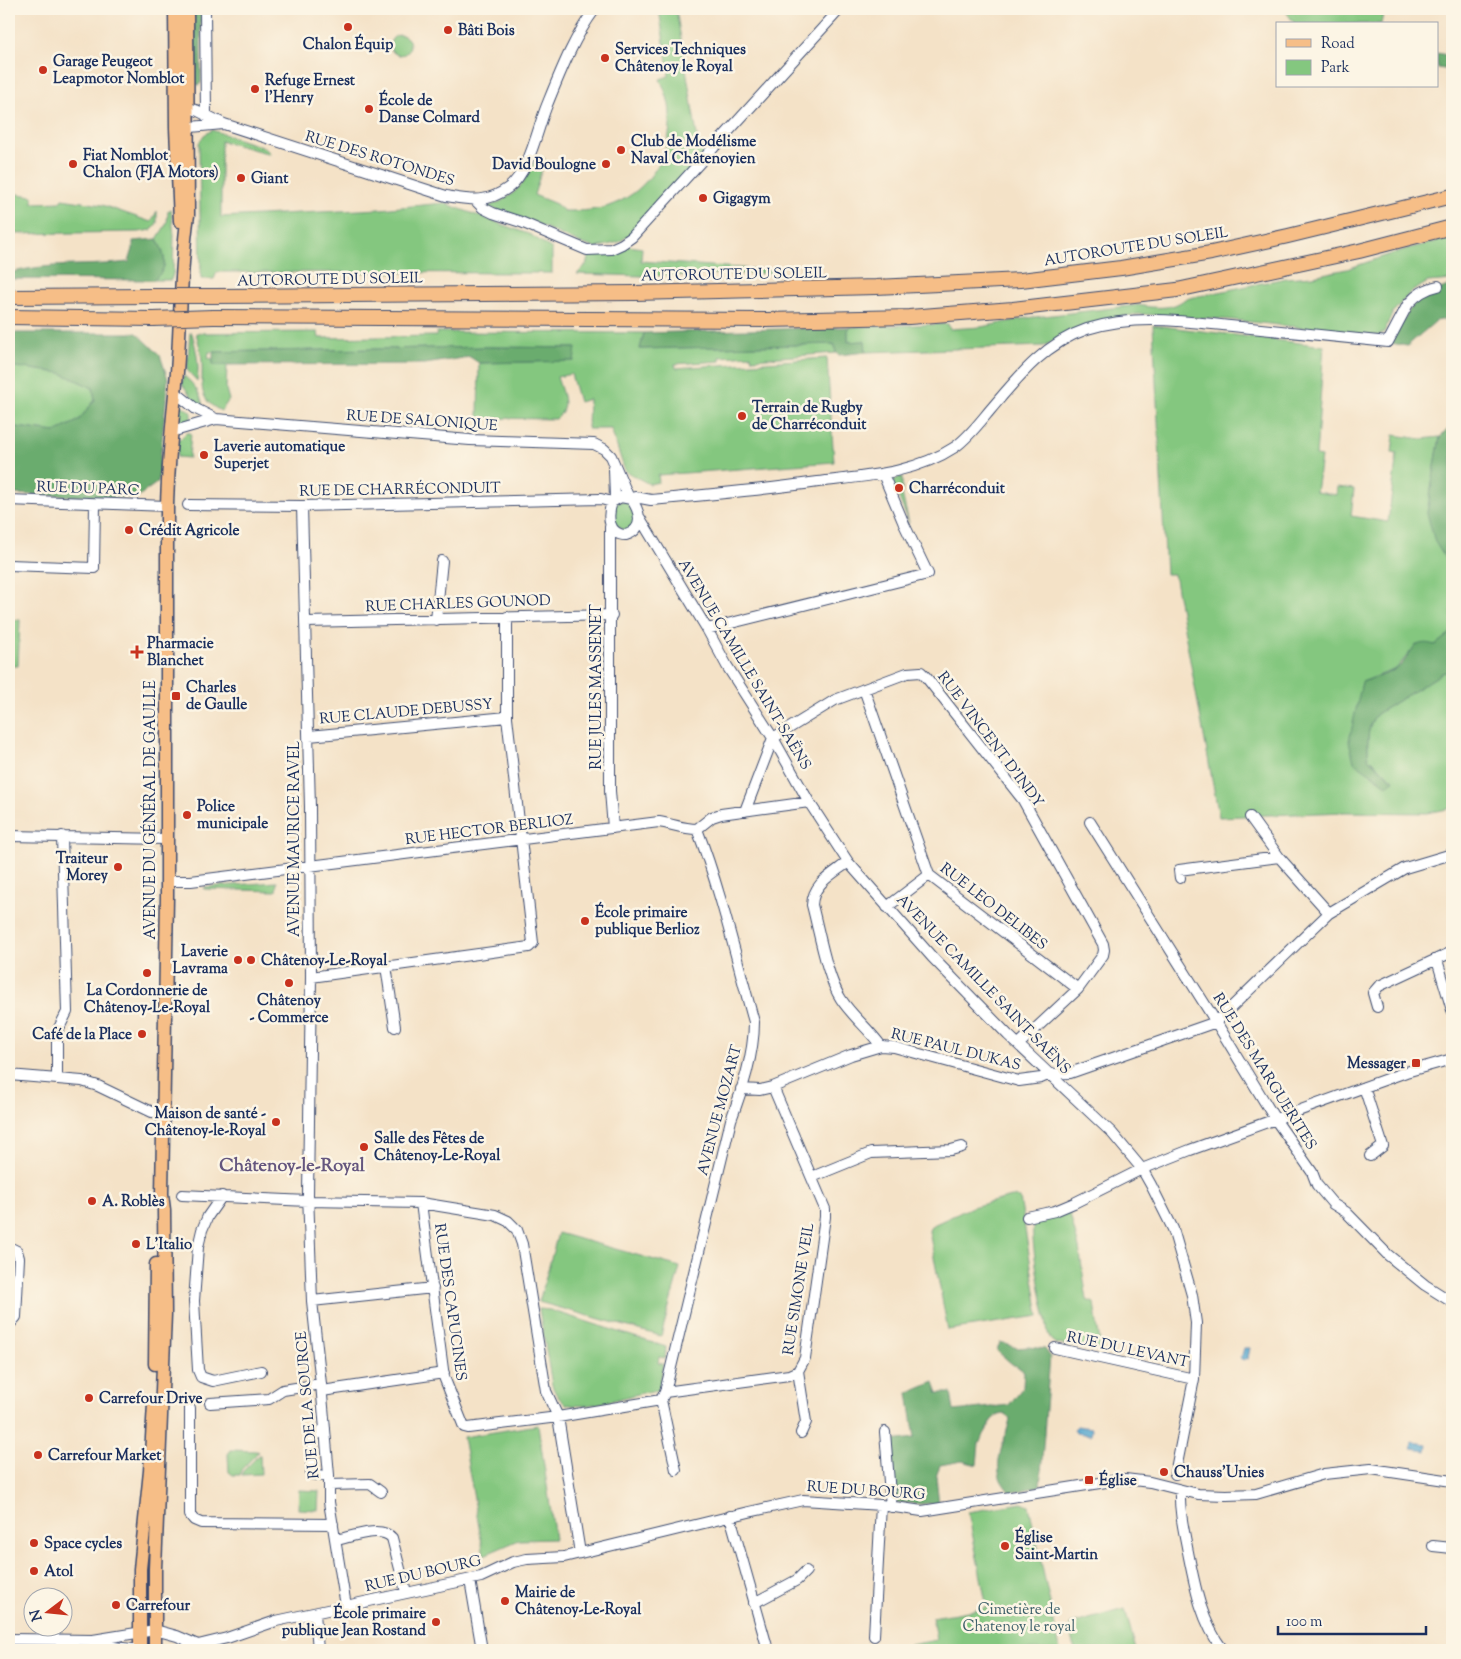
<svg xmlns="http://www.w3.org/2000/svg" width="1461" height="1659" font-family="'Sorts Mill Goudy',serif">
<style>
.green{fill:#84c77f;stroke:#507b6e}
.forest{fill:#6bac6e;stroke:#436e66}
.water{fill:#53a5ce;stroke:#376a96}
.lines{fill:none;stroke-linecap:round;stroke-linejoin:round}
.minor-casing{stroke:#3c4a6e;stroke-width:12}
.major-casing{stroke:#3c4a6e;stroke-width:15}
.highway-casing{stroke:#3c4a6e;stroke-width:16}
.minor{stroke:#fff;stroke-width:10}
.major{stroke:#f6be87;stroke-width:12}
.highway{stroke:#f6be87;stroke-width:14}
.highway-bridge-casing{stroke:#3c4a6e;stroke-width:16;stroke-linecap:butt}
.highway-bridge{stroke:#f6be87;stroke-width:14}
.poi-dot{fill:#c8321e;stroke:#fcf5e5;stroke-width:2}
.labels{text-anchor:middle;stroke-width:5;stroke-linejoin:round;paint-order:stroke}
.poi-label{font-size:15px;font-weight:bold;fill:#1b2f5e;stroke:#fcf5e5;text-anchor:start}
.street-label{font-size:15px;fill:#1b2f5e;stroke:#fcf5e5}
.park-label{font-size:15px;fill:#3a5d68;stroke:#fcf5e5}
.quarter-label{font-size:18px;font-weight:bold;fill:#65577f;stroke:#fcf5e5}
</style>
<rect width="100%" height="100%" fill="#fcf5e5"/>
<filter id="ink" filterUnits="userSpaceOnUse"><feTurbulence type="fractalNoise" baseFrequency=".02" numOctaves="2"/><feDisplacementMap in="SourceGraphic" scale="10" xChannelSelector="R" yChannelSelector="G"/><feConvolveMatrix kernelMatrix="1 2 1 2 8 2 1 2 1" color-interpolation-filters="sRGB"/></filter>
<filter id="wash" filterUnits="userSpaceOnUse"><feTurbulence type="fractalNoise" baseFrequency=".0096" numOctaves="4" result="noise"/><feDisplacementMap in="SourceGraphic" scale="20" xChannelSelector="R" yChannelSelector="G"/><feGaussianBlur stdDeviation="1.12" result="paint"/><feColorMatrix in="noise" values="0 0 0 0 0 0 0 0 0 0 0 0 0 0 0 0 0 1.4 0 .05"/><feComposite in="paint" operator="in"/></filter>
<g filter="url(#wash)">
<rect width="100%" height="100%" fill="#f4e2c7"/>
<!-- green -->
<path class="green" d="M659,9H676L699,147L704,153L635,231L619,242L596,248L579,243L533,222L488,207C493,204 498,203 503,200C521,190 529,175 536,156L545,159L534,195L556,204L564,211C581,211 598,211 614,204C649,190 672,153 670,116C670,102 665,90 660,79L669,76Z
M1284,9H1384L1381,24H1295Z
M390 45a10 10 0 1 1 20 0a10 10 0 1 1-20 0Z
M212,130L265,148L271,154L221,141V217L380,209L444,203L531,235L552,249V273L217,272L214,279H201L199,143L204,135Z
M9,193L33,196V203L60,202L62,199L102,205L151,222L157,211V223L152,230L139,232L9,234Z
M171,209L174,235L173,274L171,280H154C156,277 161,274 162,271C168,261 161,247 157,239L167,223L168,211Z
M1452,238V280L1428,282L1411,292L1393,312L1384,332L1378,336L1233,320L1139,314L1115,318L1065,335L1044,346L866,352L865,341L848,342V327L948,324L950,329L981,327L1027,318L1138,305C1154,308 1172,310 1185,299L1286,278L1313,276L1347,269L1406,249Z
M629,246L642,248L641,261L781,271L770,273L642,276L577,274L586,265L589,255L618,251Z
M1153,325L1324,346L1316,456L1321,457L1316,492L1336,495L1337,487L1354,489L1351,516L1388,522L1397,454L1392,453L1394,435L1422,439L1440,437L1427,513L1452,569V632L1435,645H1416L1396,669L1362,682L1354,762L1394,780L1368,758C1368,743 1366,725 1377,714L1444,672L1449,674L1451,684L1452,683V808L1428,813L1345,812L1219,817L1174,574H1166Z
M318,332L319,338L436,336L437,332L644,333L640,349L835,344L836,353L752,359L751,355L720,357V361L675,364L676,368L827,358L834,462L658,475L659,482L649,484L625,471L611,429H588L589,399L579,402L571,374L557,377C562,394 570,406 556,419L478,418L479,363L574,361L575,348L490,347L209,352L208,358L213,359V365H227L226,389L229,400L221,411C197,399 203,386 202,364C202,354 199,344 196,333Z
M190,333H192C196,349 200,365 197,381L187,370Z
M9,366L61,373L93,388L95,400L78,421L55,432L9,426Z
M184,376C193,383 202,395 203,407L198,405L182,384Z
M180,404L191,412V420L178,422Z
M186,433H191L189,458L177,457L178,441Z
M902,476V494L909,523L892,481Z
M625,501L629,504L636,519L634,525L630,529L623,530L615,524V505L618,502Z
M9,619L20,620L18,666H9Z
M277,882L276,891L204,889L205,887Z
M1012,1197L1020,1198L1039,1316L948,1330L929,1231L931,1226L972,1207Z
M1069,1211L1079,1248L1087,1300L1094,1303L1101,1350L1056,1344L1051,1340L1048,1333C1045,1311 1028,1237 1034,1221Z
M558,1233L680,1267L661,1336L539,1302Z
M539,1309L550,1310L666,1347L665,1358L659,1357L658,1363L663,1364L659,1390C633,1393 594,1409 570,1405C560,1403 555,1393 552,1385Z
M538,1425L555,1539L519,1540L484,1555L463,1437Z
M231,1450L256,1451L258,1452L241,1470L240,1475H233L229,1472L228,1454Z
M260,1454L261,1474L242,1475L243,1471Z
M299,1490L319,1491L318,1510L298,1509Z
M1022,1503L1029,1506L1060,1650H885L936,1640L932,1617L987,1608L968,1512Z
M1125,1609L1136,1650H1075L1069,1628L1071,1624Z"/>
<!-- forest -->
<path class="forest" d="M194,9H201V83L199,85L195,84Z
M1437,53L1452,56V70L1437,68Z
M157,239C161,247 168,261 162,271C161,274 156,277 154,280L9,279L10,273C47,262 90,267 129,262L133,249V241Z
M1452,283V318L1436,321L1407,346L1391,343C1400,328 1408,306 1423,296C1432,290 1443,290 1452,283Z
M848,327V342L865,341L866,352L839,355L836,353L834,344L640,349L644,333Z
M9,333H137L160,355L168,379L158,482L136,498L9,494V426L55,432L78,421L95,400L93,388L61,373L9,366Z
M490,347L576,348L574,361L479,363L470,357L425,364L213,365V352Z
M1452,425V569L1435,542L1427,513L1440,437Z
M1452,632V683L1445,684L1449,674L1444,672L1377,714C1366,725 1368,743 1368,758L1394,781L1387,785L1354,762L1349,741L1362,682C1373,678 1386,675 1396,669C1412,659 1409,637 1435,645Z
M1000,1342L1017,1348L1028,1347L1045,1349L1050,1356L1040,1486L1010,1493C1007,1489 1003,1484 1001,1480C993,1460 1007,1437 1010,1418L1004,1414L995,1416L979,1443L977,1465L962,1461L940,1465L936,1477L939,1503L921,1504L897,1502L891,1441L915,1438L908,1393L934,1382L938,1393H951L954,1411L1009,1405L1023,1387L1024,1371L1012,1364L997,1351Z"/>
<!-- water -->
<path class="water" d="M1244,1348H1250L1248,1358L1243,1361L1240,1357L1242,1355Z
M1077,1426L1092,1428L1091,1435L1076,1433L1074,1429Z
M1412,1442L1427,1444L1426,1451L1411,1449Z"/>
</g>
<g filter="url(#ink)">
<g class="lines">
<!-- minor casing -->
<g class="minor-casing">
<path id="minor" d="M205,9L206,116
M182,113L188,108L196,110L224,124L446,196C471,200 486,204 508,188C530,172 537,129 547,105C560,73 574,37 595,9
M180,128L223,124
M476,201L483,208L493,213L521,222L587,250L611,249L622,244L632,237L840,9
M175,392L196,409L216,419
M171,432L216,419L470,440L594,444L604,449L611,456L629,498
M614,468L615,499
M621,497L631,499C640,511 645,529 626,535C608,535 607,516 612,502Z
M631,499L635,497L651,500C707,495 762,490 818,482C865,476 914,474 955,447C969,437 980,422 991,409C1018,377 1045,343 1087,329C1137,313 1190,322 1241,327C1290,332 1339,337 1388,342L1408,304C1417,294 1425,289 1438,286
M9,500L167,506
M188,505L302,506L601,499L612,502
M302,506L310,807L311,977L308,1194L312,1301L321,1384L329,1475V1502L346,1606
M640,518L707,629L727,666L773,738L809,802L848,862L932,957L1008,1035L1112,1133L1142,1169L1151,1185L1173,1229L1192,1295L1196,1323L1194,1379L1175,1474
M610,527V791L613,828
M9,565L94,568L95,504
M436,620L442,561
M306,622L612,615
M707,629L928,574L904,524L883,474
M864,689L929,875L1078,989
M309,736L507,717
M745,811L773,738L835,700L907,673L921,672L926,677L1023,800L1103,944L1104,950L1103,955L1078,989L1019,1044
M1250,817L1279,857L1329,913
M1090,822L1216,1022L1275,1119L1312,1172L1317,1185L1333,1204L1346,1212L1388,1255L1425,1285L1452,1302
M9,836L166,839
M848,862C832,875 813,883 812,905C819,931 827,978 841,999C852,1016 869,1029 881,1046
M1180,878L1179,870L1279,857
M167,881H191L659,822C672,824 683,829 697,829L712,817L721,814L809,802
M887,907L929,875
M1437,960L1452,1010
M386,966L395,1027
M311,977L529,947L533,943L507,717V617
M1377,1007L1373,993L1379,986L1452,952
M9,1075L82,1081L98,1086L152,1112L164,1113
M57,1078V1032L67,1012L62,836
M1364,1087L1383,1146L1370,1156
M741,1089L760,1090L773,1087L851,1055L881,1046L894,1047L1019,1081L1041,1078L1050,1074L1070,1073L1216,1022L1329,913L1405,868L1452,854
M812,1177L871,1153L951,1150L962,1147
M182,1195L308,1201L421,1203L495,1215L508,1221L517,1230L522,1244L546,1391L558,1417L580,1553
M222,1196L208,1216L202,1230L198,1247L194,1301L198,1370L201,1377L213,1381L261,1371
M421,1203L444,1377L464,1427L468,1428L558,1417L661,1400
M1027,1217L1055,1211L1074,1203L1142,1169L1190,1150L1406,1072L1452,1059
M9,1247L17,1251L19,1258L16,1317L9,1325
M312,1301L433,1288
M1055,1348L1194,1379
M798,1371L806,1422L801,1433
M322,1391L444,1373
M665,1392L789,1375L798,1371L805,1358L825,1217V1209L773,1087
M661,1400L665,1392L731,1120C742,1090 754,1055 754,1022C736,958 721,891 697,829
M661,1400L676,1470
M210,1403L269,1399L283,1390L321,1384
M190,1408V1515L194,1520L201,1523L333,1524
M325,1428L312,1438L311,1474L325,1476L329,1475
M885,1432L891,1507
M329,1485L370,1484L381,1492
M1180,1490C1179,1511 1184,1531 1188,1552C1195,1587 1201,1621 1223,1650
M730,1516L768,1650
M336,1540C351,1537 381,1525 392,1538L406,1592
M1433,1546L1452,1548
M470,1580L482,1650
M754,1603L797,1580L806,1571
M315,1613L318,1650
M874,1636L881,1505
M9,1639L93,1640L155,1630L177,1636L198,1645
M93,1640L105,1646L141,1650
M183,1650L198,1645L227,1638L276,1621L481,1577L513,1562L527,1559L564,1557L749,1512L803,1500L881,1505L922,1511L1125,1479L1150,1482L1198,1494L1226,1495L1256,1494L1324,1474L1371,1469L1452,1481"/>
</g>
<!-- major casing -->
<g class="major-casing">
<path id="major" d="M175,9L176,128L180,221
M155,1364L156,1264
M140,1650V1569L150,1471L154,1404
M155,1650V1569L165,1314L164,1210L162,1194L167,897V506C168,461 173,417 177,372C181,320 180,267 188,215L187,9"/>
</g>
<!-- highway casing -->
<g class="highway-casing">
<path id="highway" d="M213,296L635,293L876,287L1021,280L1121,268L1211,253L1288,236L1452,196
M9,297L154,296
M9,317L153,319
M213,317L766,320L909,317L1013,309L1177,290L1359,251L1452,227"/>
</g>
<!-- minor -->
<use href="#minor" class="minor"/>
<!-- major -->
<use href="#major" class="major"/>
<!-- highway -->
<use href="#highway" class="highway"/>
<!-- highway-bridge casing -->
<g class="highway-bridge-casing">
<path id="highway-bridge" d="M154,296H213
M153,319L213,317"/>
</g>
<!-- highway-bridge -->
<use href="#highway-bridge" class="highway-bridge"/>
</g>
</g>
<!-- markers -->
<g class="poi-dot">
<circle cx="348" cy="27" r="5"/>
<circle cx="448" cy="30" r="5"/>
<circle cx="605" cy="58" r="5"/>
<circle cx="43" cy="70" r="5"/>
<circle cx="255" cy="89" r="5"/>
<circle cx="369" cy="109" r="5"/>
<circle cx="621" cy="150" r="5"/>
<circle cx="73" cy="164" r="5"/>
<circle cx="606" cy="164" r="5"/>
<circle cx="241" cy="178" r="5"/>
<circle cx="703" cy="198" r="5"/>
<circle cx="742" cy="416" r="5"/>
<circle cx="204" cy="455" r="5"/>
<circle cx="899" cy="488" r="5"/>
<circle cx="129" cy="530" r="5"/>
<path d="M134.5 644.5h5v5h5v5h-5v5h-5v-5h-5v-5h5z"/>
<rect x="171" y="691" width="10" height="10" rx="2.5"/>
<circle cx="187" cy="815" r="5"/>
<circle cx="118" cy="867" r="5"/>
<circle cx="585" cy="921" r="5"/>
<circle cx="238" cy="960" r="5"/>
<circle cx="251" cy="960" r="5"/>
<circle cx="147" cy="973" r="5"/>
<circle cx="289" cy="983" r="5"/>
<circle cx="142" cy="1034" r="5"/>
<rect x="1411" y="1058" width="10" height="10" rx="2.5"/>
<circle cx="276" cy="1122" r="5"/>
<circle cx="364" cy="1147" r="5"/>
<circle cx="92" cy="1201" r="5"/>
<circle cx="136" cy="1244" r="5"/>
<circle cx="89" cy="1398" r="5"/>
<circle cx="38" cy="1455" r="5"/>
<circle cx="1164" cy="1472" r="5"/>
<rect x="1084" y="1475" width="10" height="10" rx="2.5"/>
<circle cx="34" cy="1543" r="5"/>
<circle cx="1005" cy="1546" r="5"/>
<circle cx="34" cy="1571" r="5"/>
<circle cx="505" cy="1601" r="5"/>
<circle cx="116" cy="1605" r="5"/>
<circle cx="436" cy="1622" r="5"/>
</g>
<g class="labels">
<!-- poi labels -->
<g class="poi-label">
<text x="458" y="35">Bâti Bois</text>
<text x="348" y="49" text-anchor="middle">Chalon Équip</text>
<text x="615" y="54">Services Techniques<tspan x="615" dy="17">Châtenoy le Royal</tspan></text>
<text x="53" y="66">Garage Peugeot<tspan x="53" dy="17">Leapmotor Nomblot</tspan></text>
<text x="265" y="85">Refuge Ernest<tspan x="265" dy="17">l'Henry</tspan></text>
<text x="379" y="105">École de<tspan x="379" dy="17">Danse Colmard</tspan></text>
<text x="631" y="146">Club de Modélisme<tspan x="631" dy="17">Naval Châtenoyien</tspan></text>
<text x="83" y="160">Fiat Nomblot<tspan x="83" dy="17">Chalon (FJA Motors)</tspan></text>
<text x="596" y="169" text-anchor="end">David Boulogne</text>
<text x="251" y="183">Giant</text>
<text x="713" y="203">Gigagym</text>
<text x="752" y="412">Terrain de Rugby<tspan x="752" dy="17">de Charréconduit</tspan></text>
<text x="214" y="451">Laverie automatique<tspan x="214" dy="17">Superjet</tspan></text>
<text x="909" y="493">Charréconduit</text>
<text x="139" y="535">Crédit Agricole</text>
<text x="147" y="648">Pharmacie<tspan x="147" dy="17">Blanchet</tspan></text>
<text x="186" y="692">Charles<tspan x="186" dy="17">de Gaulle</tspan></text>
<text x="197" y="811">Police<tspan x="197" dy="17">municipale</tspan></text>
<text x="108" y="863" text-anchor="end">Traiteur<tspan x="108" dy="17">Morey</tspan></text>
<text x="595" y="917">École primaire<tspan x="595" dy="17">publique Berlioz</tspan></text>
<text x="228" y="956" text-anchor="end">Laverie<tspan x="228" dy="17">Lavrama</tspan></text>
<text x="261" y="965">Châtenoy-Le-Royal</text>
<text x="147" y="995" text-anchor="middle">La Cordonnerie de<tspan x="147" dy="17">Châtenoy-Le-Royal</tspan></text>
<text x="289" y="1005" text-anchor="middle">Châtenoy<tspan x="289" dy="17">- Commerce</tspan></text>
<text x="132" y="1039" text-anchor="end">Café de la Place</text>
<text x="1406" y="1068" text-anchor="end">Messager</text>
<text x="266" y="1118" text-anchor="end">Maison de santé -<tspan x="266" dy="17">Châtenoy-le-Royal</tspan></text>
<text x="374" y="1143">Salle des Fêtes de<tspan x="374" dy="17">Châtenoy-Le-Royal</tspan></text>
<text x="102" y="1206">A. Roblès</text>
<text x="146" y="1249">L'Italio</text>
<text x="99" y="1403">Carrefour Drive</text>
<text x="48" y="1460">Carrefour Market</text>
<text x="1174" y="1477">Chauss'Unies</text>
<text x="1099" y="1485">Église</text>
<text x="1015" y="1542">Église<tspan x="1015" dy="17">Saint-Martin</tspan></text>
<text x="44" y="1548">Space cycles</text>
<text x="44" y="1576">Atol</text>
<text x="515" y="1597">Mairie de<tspan x="515" dy="17">Châtenoy-Le-Royal</tspan></text>
<text x="126" y="1610">Carrefour</text>
<text x="426" y="1618" text-anchor="end">École primaire<tspan x="426" dy="17">publique Jean Rostand</tspan></text>
</g>
<!-- street labels -->
<g class="street-label">
<text transform="translate(380 158) rotate(17)" y="5">RUE DES ROTONDES</text>
<text transform="translate(1136 246) rotate(-9)" y="5">AUTOROUTE DU SOLEIL</text>
<text transform="translate(734 274) rotate(-1)" y="5">AUTOROUTE DU SOLEIL</text>
<text transform="translate(330 279) rotate(-1)" y="5">AUTOROUTE DU SOLEIL</text>
<text transform="translate(422 420) rotate(4)" y="5">RUE DE SALONIQUE</text>
<text transform="translate(88 488) rotate(2)" y="5">RUE DU PARC</text>
<text transform="translate(400 489) rotate(-1)" y="5">RUE DE CHARRÉCONDUIT</text>
<text transform="translate(458 603) rotate(-2)" y="5">RUE CHARLES GOUNOD</text>
<text transform="translate(745 664) rotate(59)" y="5">AVENUE CAMILLE SAINT-SAËNS</text>
<text transform="translate(596 687) rotate(-90)" y="5">RUE JULES MASSENET</text>
<text transform="translate(406 711) rotate(-5)" y="5">RUE CLAUDE DEBUSSY</text>
<text transform="translate(991 739) rotate(53)" y="5">RUE VINCENT D'INDY</text>
<text transform="translate(150 810) rotate(-90)" y="5">AVENUE DU GÉNÉRAL DE GAULLE</text>
<text transform="translate(489 829) rotate(-7)" y="5">RUE HECTOR BERLIOZ</text>
<text transform="translate(294 839) rotate(-90)" y="5">AVENUE MAURICE RAVEL</text>
<text transform="translate(994 906) rotate(38)" y="5">RUE LEO DELIBES</text>
<text transform="translate(984 984) rotate(46)" y="5">AVENUE CAMILLE SAINT-SAËNS</text>
<text transform="translate(956 1049) rotate(14)" y="5">RUE PAUL DUKAS</text>
<text transform="translate(1265 1071) rotate(58)" y="5">RUE DES MARGUERITES</text>
<text transform="translate(719 1110) rotate(-75)" y="5">AVENUE MOZART</text>
<text transform="translate(798 1289) rotate(-81)" y="5">RUE SIMONE VEIL</text>
<text transform="translate(451 1302) rotate(82)" y="5">RUE DES CAPUCINES</text>
<text transform="translate(1128 1349) rotate(12)" y="5">RUE DU LEVANT</text>
<text transform="translate(307 1405) rotate(-95)" y="5">RUE DE LA SOURCE</text>
<text transform="translate(866 1490) rotate(4)" y="5">RUE DU BOURG</text>
<text transform="translate(423 1573) rotate(-13)" y="5">RUE DU BOURG</text>
</g>
<!-- park labels -->
<g class="park-label">
<text x="1019" y="1614">Cimetière de<tspan x="1019" dy="17">Chatenoy le royal</tspan></text>
</g>
<!-- quarter labels -->
<g class="quarter-label">
<text x="292" y="1171">Châtenoy-le-Royal</text>
</g>
</g>
<!-- margin -->
<rect width="1461" height="1659" fill="none" stroke="#fcf5e5" stroke-width="30"/>
<!-- legend -->
<rect x="1276" y="22" width="162" height="65" fill="#fcf5e5" stroke="#a2a6af"/>
<rect x="1286" y="39" width="25" height="8" fill="#f6be87" stroke="#a2a6af"/>
<text x="1321" y="48" font-size="15" fill="#1b2f5e">Road</text>
<rect x="1286" y="60" width="25" height="15" fill="#84c77f" stroke="#a2a6af"/>
<text x="1321" y="72" font-size="15" fill="#1b2f5e">Park</text>
<!-- north arrow -->
<g transform="translate(48 1612) rotate(254)"><circle r="24" fill="#fcf5e5" stroke="#a2a6af"/>
<path d="M0-4L9 19L0 12L-9 19Z" fill="#c8321e"/>
<text y="-8" font-size="14" font-weight="bold" text-anchor="middle" fill="#1b2f5e">N</text>
</g>
<!-- scale -->
<path d="M1278 1626v8h148v-8" fill="none" stroke="#1b2f5e" stroke-width="2.5"/>
<text x="1286" y="1626" font-size="15" fill="#1b2f5e" stroke="#fcf5e5" stroke-width="4" paint-order="stroke">100 m</text>
</svg>
